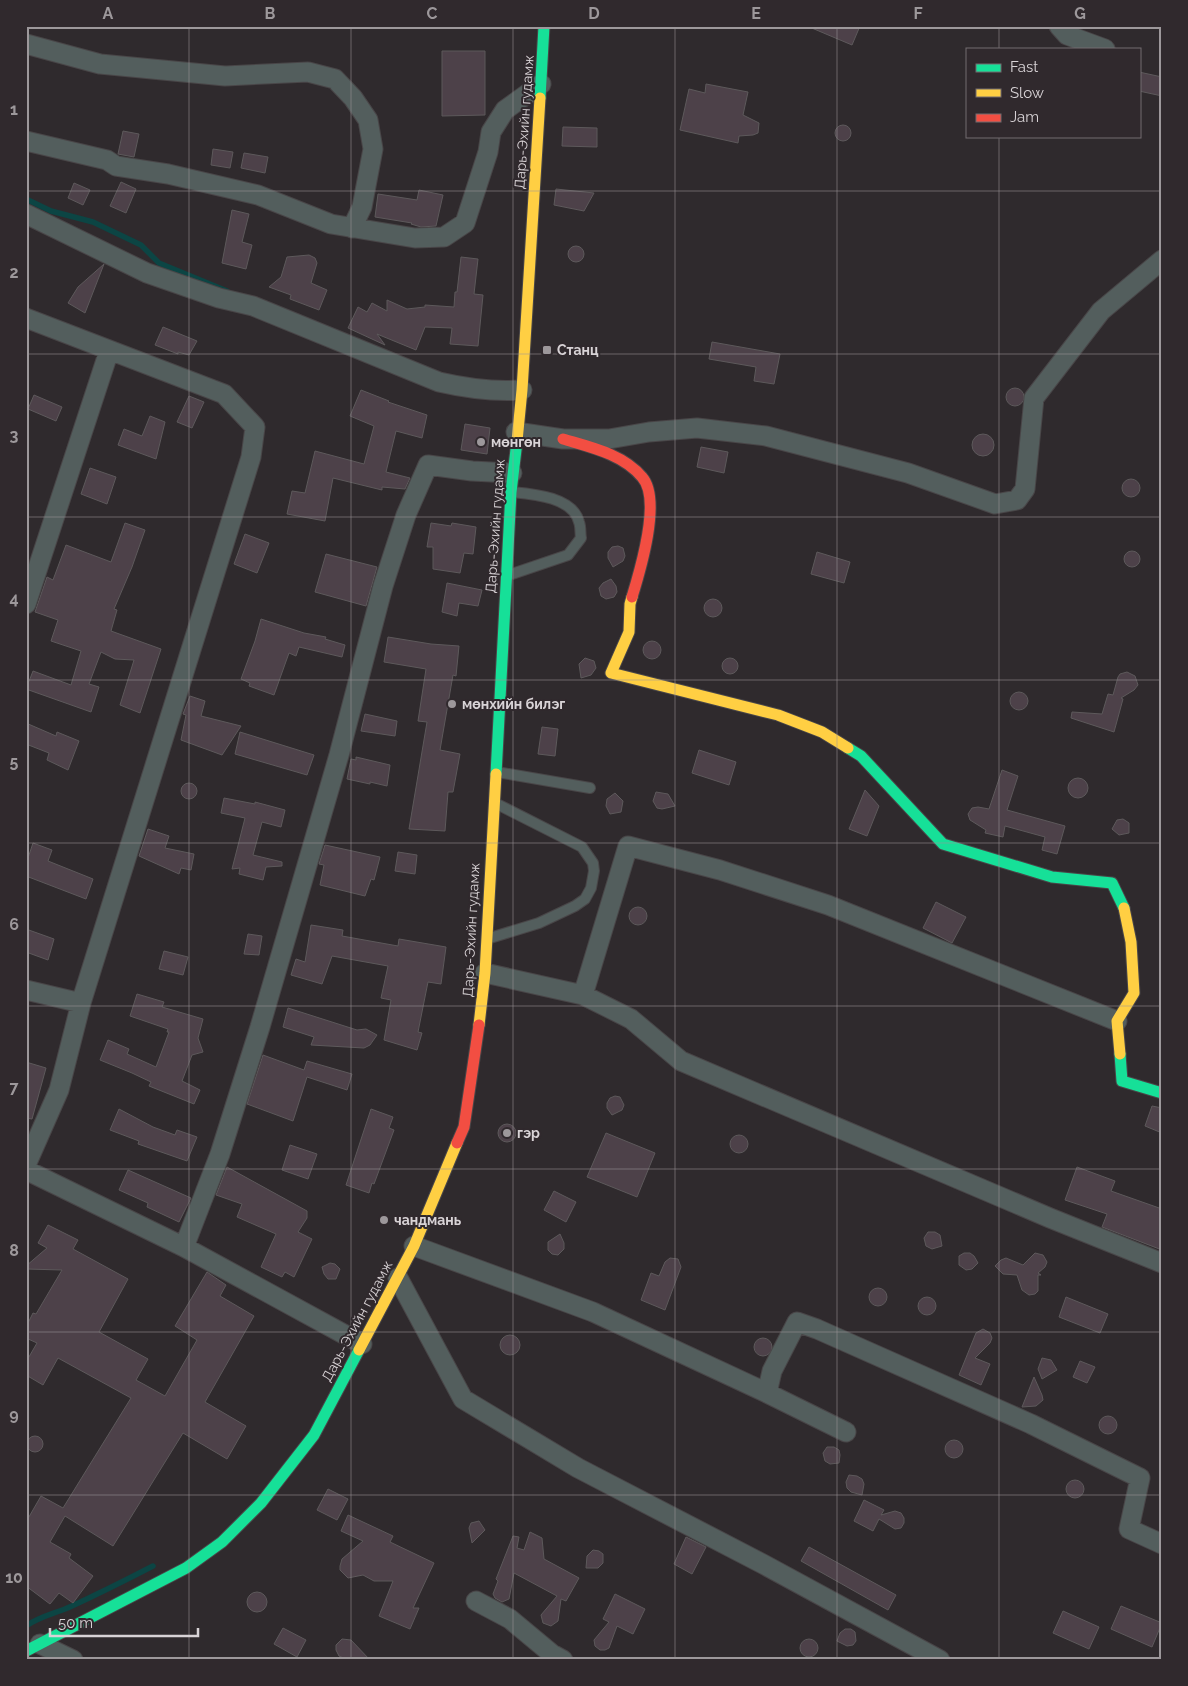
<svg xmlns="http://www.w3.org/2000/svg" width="1188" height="1686" font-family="Raleway,sans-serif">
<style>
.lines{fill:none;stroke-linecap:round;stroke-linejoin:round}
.stream{stroke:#0c4544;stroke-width:5.5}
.building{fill:#4d4149;stroke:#5d595b}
.lane-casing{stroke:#494648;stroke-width:12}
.street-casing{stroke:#494648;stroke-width:21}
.fast-casing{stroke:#494648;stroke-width:13}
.slow-casing{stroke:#494648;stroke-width:13}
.jam-casing{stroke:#494648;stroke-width:13}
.lane{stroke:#535e5d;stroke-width:10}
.street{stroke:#535e5d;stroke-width:19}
.fast{stroke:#16e098;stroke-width:11}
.slow{stroke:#ffcf43;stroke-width:11}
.jam{stroke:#f24e42;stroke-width:11}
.grid{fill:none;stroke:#9d989b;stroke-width:1;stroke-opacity:0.55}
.poi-dot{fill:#9d989b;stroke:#30292d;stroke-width:2}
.labels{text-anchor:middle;stroke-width:4;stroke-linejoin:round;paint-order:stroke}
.street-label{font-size:14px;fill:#d8d3d6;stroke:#30292d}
.poi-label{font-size:14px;font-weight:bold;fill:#d8d3d6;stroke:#30292d;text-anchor:start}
.neatline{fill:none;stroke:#9d989b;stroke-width:2}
.grid-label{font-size:16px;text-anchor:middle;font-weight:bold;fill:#9d989b}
</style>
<rect width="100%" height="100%" fill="#2f2a2d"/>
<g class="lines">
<!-- stream -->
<path class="stream" d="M26,199L51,211L93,222L141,245L159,263L227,291
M26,1626C40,1616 57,1613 72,1606C100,1593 126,1580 153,1566"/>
</g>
<!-- building -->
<path class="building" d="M807,26H860L852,45Z
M442,51H485V115L442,116Z
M1139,72L1162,77V96L1139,91Z
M706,84L748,92L743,115L759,123L758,133L753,135L739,136L738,143L680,130L689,89L705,93Z
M835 133a8 8 0 1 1 16 0a8 8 0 1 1-16 0Z
M563,127L597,128V147L562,146Z
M123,131L139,134L134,157L118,154Z
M213,149L233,152L230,168L211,165Z
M244,153L268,157L265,173L241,168Z
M121,182L136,189L126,213L110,206Z
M74,183L90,190L83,205L68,198Z
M556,189L594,193L584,211L554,205Z
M419,190L443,195L436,226L421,227L411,224L412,223L375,217L378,194L417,200Z
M232,210L249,214L242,242L252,245L246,269L222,263Z
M568 254a8 8 0 1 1 16 0a8 8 0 1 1-16 0Z
M309,255L315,258L317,263L311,283L327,290L319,310L290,299L291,295L269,287L281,277L287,257Z
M461,257L478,259L474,294L483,295L478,346L450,344L452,328L425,327L416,350L377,334L385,345L348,328L358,307L367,312L372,303L387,311V300L407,309L425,307V305L454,307L455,292H457Z
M104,264L85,313L68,303L78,287Z
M163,327L197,341L189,355L178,352V354L155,345Z
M712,342L780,354L774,384L754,381L756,367L709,359Z
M1006 397a9 9 0 1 1 18 0a9 9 0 1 1-18 0Z
M361,390L389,401L388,402L427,415L422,438L396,431L386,472L410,478L405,489L382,487V490L333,478L325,521L287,514L292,491L305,493L315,451L364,464L374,426L350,416Z
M34,395L62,407L56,421L28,409Z
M189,396L204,402L192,428L177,422Z
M150,416L165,422L156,459L118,445L124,429L142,436Z
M465,424L490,428L487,454L461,450Z
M972 445a11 11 0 1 1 22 0a11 11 0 1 1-22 0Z
M701,447L728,452L724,473L697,467Z
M90,468L116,477L107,504L81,494Z
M1122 488a9 9 0 1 1 18 0a9 9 0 1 1-18 0Z
M125,523L145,530L132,567L114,609L117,610L111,631L161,649L140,713L120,705L134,660L115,659L101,652L89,684L99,687L91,712L26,689L33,671L71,685L81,651L51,641L58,620L35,612L47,577L53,580L66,545L111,562Z
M431,523L451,526L452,523L476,527L473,554L464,553L460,573L433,569V547H427Z
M245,534L269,543L257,573L234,564Z
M618,546L623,548L625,556L623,561L613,567L608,558V552L612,547Z
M1124 559a8 8 0 1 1 16 0a8 8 0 1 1-16 0Z
M817,552L850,562L844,583L811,574Z
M326,554L377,567L366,606L315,592Z
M611,579L616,586L617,592L614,597L606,599L601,596L599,588L603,583Z
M447,583L482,590L478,606L459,603L457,616L442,612Z
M704 608a9 9 0 1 1 18 0a9 9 0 1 1-18 0Z
M261,619L304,633L326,637L325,639L345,645L342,657L299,647L296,656L289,653L274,695L249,686L250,683L241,679L255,641Z
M388,637L431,644L459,646L456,676L453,675L440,750L460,754L453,792H448L445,831L409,829L427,722L418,721L426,669L384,662Z
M643 650a9 9 0 1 1 18 0a9 9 0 1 1-18 0Z
M722 666a8 8 0 1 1 16 0a8 8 0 1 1-16 0Z
M585,658L594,661L596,668L591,675L581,678L579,664Z
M1127,672L1135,676L1138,685L1134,690L1121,698L1123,699L1114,732L1071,718L1072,712L1102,714L1108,694L1113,695L1118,677L1120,674Z
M1010 701a9 9 0 1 1 18 0a9 9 0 1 1-18 0Z
M190,696L205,701L201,716L241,726L222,755L181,740L186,715L183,714Z
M365,714L397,721L395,736L361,731Z
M26,723L56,736L57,732L79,741L68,770L47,760L49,753L26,744Z
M542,727L558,729L555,756L538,754Z
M240,732L314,755L307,775L235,754Z
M699,750L736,762L729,785L692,773Z
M356,757L390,765L387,786L370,782V784L347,779L351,759L356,760Z
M1002,770L1018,776L1007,810L1065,826L1057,854L1042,850L1045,837L1005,826L1003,837L985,833L986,830L970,820L968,814L972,808L978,807L989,809Z
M1068 788a10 10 0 1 1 20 0a10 10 0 1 1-20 0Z
M181 791a8 8 0 1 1 16 0a8 8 0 1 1-16 0Z
M865,790L879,806L867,836L849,829Z
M656,792L668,794L675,806L662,809L657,808L653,801Z
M615,793L623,801L621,812L610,814L606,806L607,799Z
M224,798L255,804V802L285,810L281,827L262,822L253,855L282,862V866L266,867L263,880L239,874L240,868L232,869L245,818L221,813Z
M1123,819L1129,823V833L1119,835L1112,829L1117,820Z
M148,829L169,836L165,848L194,854L191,870L181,868L179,874L139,856Z
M33,843L52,850L48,861L93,879L86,899L26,876V864Z
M325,845L380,857L374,880L371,879L365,896L320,885L324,865L319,864Z
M398,852L417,855L415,874L395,871Z
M936,902L966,917L952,943L923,928Z
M629 916a9 9 0 1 1 18 0a9 9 0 1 1-18 0Z
M311,925L343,930L342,936L398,946L399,939L446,947L441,984L428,982L418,1032L422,1033L417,1050L384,1040L391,1000L381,998L388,966L332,956L322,984L291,975L296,959L305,962Z
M26,929L54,939L48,960L26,952Z
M248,934L262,936L259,955L244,954Z
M164,951L188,957L183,975L159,969Z
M137,994L164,1002L162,1007L203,1019L198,1038L203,1052L192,1055L182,1081L200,1090L194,1104L149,1086L151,1082L132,1073L100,1060L108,1040L129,1049L127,1054L156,1067L169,1032H167L168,1029L130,1016Z
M288,1008L357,1030L366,1029L377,1035L370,1045L364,1048L311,1045L314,1037L283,1027Z
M263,1055L304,1070L307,1061L352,1074L347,1090L307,1077L293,1121L247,1104Z
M26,1062L46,1068L32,1119L26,1118Z
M615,1096L620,1097L624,1105L622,1110L612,1115L607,1108V1103L610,1098Z
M1152,1106L1162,1108V1133L1145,1126Z
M119,1109L153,1127L175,1135L177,1130L197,1137L187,1161L138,1144L139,1141L110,1130Z
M371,1109L393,1117L389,1128L394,1130L374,1184L372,1183L369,1193L346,1185Z
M498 1133a9 9 0 1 1 18 0a9 9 0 1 1-18 0Z
M606,1133L655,1153L637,1197L587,1177Z
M730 1144a9 9 0 1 1 18 0a9 9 0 1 1-18 0Z
M290,1145L317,1154L308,1179L282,1170Z
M227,1167L307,1211V1218L298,1232L312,1239L294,1277L285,1272L282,1277L261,1267L276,1234L237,1217L242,1204L216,1195Z
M1077,1167L1115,1181L1111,1191L1162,1209V1250L1102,1227L1107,1214L1065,1200Z
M128,1170L191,1198L179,1222L147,1207L148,1203L119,1190Z
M554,1191L576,1202L566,1222L544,1210Z
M48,1225L78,1240L73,1249L128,1279L99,1332L148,1359L136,1380L165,1396L197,1340L175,1326L207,1272L226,1285L220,1296L254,1316L205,1402L246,1426L227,1459L183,1433L113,1546L65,1516L50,1542L71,1554L69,1558L93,1576L73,1603L59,1593L50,1604L26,1586V1522L41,1496L63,1508L131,1398L58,1358L43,1385L26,1375V1362L37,1343L26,1338V1327L33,1313L36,1314L62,1270L26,1269V1266L47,1248L38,1243Z
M928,1232H935L940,1235L942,1246L932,1249L926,1246L924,1238Z
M560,1234L564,1243V1249L558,1255L552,1254L548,1250V1242Z
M964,1253H970L974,1256L978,1263L972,1269L966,1270L959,1265V1256Z
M1035,1253L1043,1255L1047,1262L1045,1267L1038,1273L1041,1275H1038V1291L1035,1294L1029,1295L1022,1290L1017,1275L1003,1274L995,1266L1001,1260L1006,1258L1023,1265Z
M670,1258L678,1259L681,1267L665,1310L641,1300L651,1273L659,1276L665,1262Z
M330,1263L335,1264L340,1269L336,1279H328L324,1274L322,1267Z
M869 1297a9 9 0 1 1 18 0a9 9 0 1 1-18 0Z
M1066,1297L1108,1314L1100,1333L1059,1317Z
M918 1306a9 9 0 1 1 18 0a9 9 0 1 1-18 0Z
M983,1329L990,1333L992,1338L990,1343L975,1358L990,1364L981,1385L959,1375L976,1333Z
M500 1345a10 10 0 1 1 20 0a10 10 0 1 1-20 0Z
M754 1347a9 9 0 1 1 18 0a9 9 0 1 1-18 0Z
M1042,1358L1051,1360L1057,1370L1042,1379L1038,1369Z
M1080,1361L1095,1367L1087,1383L1073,1377Z
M1034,1377L1042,1395L1043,1400L1036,1406L1022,1407Z
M1099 1425a9 9 0 1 1 18 0a9 9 0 1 1-18 0Z
M27 1444a8 8 0 1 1 16 0a8 8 0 1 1-16 0Z
M945 1449a9 9 0 1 1 18 0a9 9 0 1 1-18 0Z
M827,1447H834L839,1450L840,1455L839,1463L830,1464L825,1461L823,1453Z
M849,1475L857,1476L862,1479L864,1484L862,1495L851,1492L847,1488L846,1482Z
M1066 1489a9 9 0 1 1 18 0a9 9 0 1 1-18 0Z
M328,1489L348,1499L337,1520L317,1510Z
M864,1500L884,1510L881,1515L895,1511L901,1513L904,1518V1523L901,1528L895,1529L879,1519L873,1531L854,1521Z
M348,1515L393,1536L390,1542L434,1563L413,1608H419L410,1629L379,1616L393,1581H374L363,1575L348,1578L340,1570V1566L342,1559L363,1541L341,1531Z
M479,1521L485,1530L472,1543L469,1528L471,1523Z
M530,1532L542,1538L544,1559L579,1578L566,1601L561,1599L558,1621L551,1626L543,1623L541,1615L557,1596L514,1573L509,1599L502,1602L495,1598L493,1594L498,1581L496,1579L513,1536L519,1537L517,1548L524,1550Z
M686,1537L706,1547L692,1574L674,1564Z
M809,1547L896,1595L888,1610L801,1561Z
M593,1550L599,1551L603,1554V1563L598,1568H586L587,1556Z
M247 1602a10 10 0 1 1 20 0a10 10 0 1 1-20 0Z
M615,1594L645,1609L633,1634L617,1626L609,1648L605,1650H600L595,1646L594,1640L609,1622L603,1619Z
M1121,1606L1162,1623L1152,1647L1111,1629Z
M1063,1611L1099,1627L1089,1649L1053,1633Z
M283,1628L306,1640L297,1657L274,1644Z
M845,1629H851L855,1632L856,1641L853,1645L847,1646L837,1641L840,1633Z
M342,1639L351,1640L370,1660H348L339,1656L336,1650V1645Z
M800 1648a9 9 0 1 1 18 0a9 9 0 1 1-18 0Z"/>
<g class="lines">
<!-- lane casing -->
<g class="lane-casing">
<path id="lane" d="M509,575L568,555L581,538C580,533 581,527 579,522C573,497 533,494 512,492
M497,772L590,788
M490,938L539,923L575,906L585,899L591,888L594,871L593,863L582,847L495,803"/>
</g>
<!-- street casing -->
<g class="street-casing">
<path id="street" d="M1059,26L1067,35L1105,49
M26,44L100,64L225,76L308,72L335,79L353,98L368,120L373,149L362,207L352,228
M26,141L107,160L116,166L168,174L258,195L331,224L415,238L444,237L465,223L488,152L491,132L505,110L541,84
M26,214L147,273L219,298L253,306L439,382C465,388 495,392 522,390
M26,318L224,394L255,427L251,457L81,1003L59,1090L26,1165
M516,432L563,439H609L649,432L697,428L766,436L908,473L995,504L1017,500L1025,489L1034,398L1101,311L1162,260
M26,604L109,351
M485,973L583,995L631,1019L681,1061L1050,1218L1162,1263
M26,990L81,1003
M583,995L628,846L720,870L828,905L1117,1021
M26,1170L184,1247L362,1344
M414,1246L593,1312L767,1393L772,1371L797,1322L817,1329L1031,1424L1140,1478L1129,1529L1162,1544
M184,1247L220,1154L260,1027L339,755L383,586L406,515L428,465L472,471L512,473
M398,1278L463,1399L578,1468L763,1564L940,1660
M767,1393L846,1432
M476,1601L510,1619L552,1654L563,1660
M40,1644L73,1660"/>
</g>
<!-- fast casing -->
<g class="fast-casing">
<path id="fast" d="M540,98L544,26
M848,748L861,756L943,844L1052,877L1112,883L1124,908
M496,774L511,492L517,441
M1120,1054L1122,1081L1162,1093
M26,1651L186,1568L222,1542L261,1503L314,1435L359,1350"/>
</g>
<!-- slow casing -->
<g class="slow-casing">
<path id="slow" d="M517,441L522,390L540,98
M632,597L630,604L629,632L611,673L778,715L822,732L848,748
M479,1025L485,973L496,774
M1120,1054L1117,1021L1134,993L1131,942L1124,908
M359,1350L414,1246L457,1143"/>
</g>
<!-- jam casing -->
<g class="jam-casing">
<path id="jam" d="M563,439C590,447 623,454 642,477C662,499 640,571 632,597
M457,1143L464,1127L479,1025"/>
</g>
<!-- lane -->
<use href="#lane" class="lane"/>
<!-- street -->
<use href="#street" class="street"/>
<!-- fast -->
<use href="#fast" class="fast"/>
<!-- slow -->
<use href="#slow" class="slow"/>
<!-- jam -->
<use href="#jam" class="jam"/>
</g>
<!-- grid -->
<path class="grid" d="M189,26V1660M351,26V1660M513,26V1660M675,26V1660M837,26V1660M999,26V49M999,136V1660M26,191H1162M26,354H1162M26,517H1162M26,680H1162M26,843H1162M26,1006H1162M26,1169H1162M26,1332H1162M26,1495H1162"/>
<!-- markers -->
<g class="poi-dot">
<rect x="542" y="345" width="10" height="10" rx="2.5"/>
<circle cx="481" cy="442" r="5"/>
<circle cx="452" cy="704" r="5"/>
<circle cx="507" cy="1133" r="5"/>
<circle cx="384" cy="1220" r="5"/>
</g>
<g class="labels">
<!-- street labels -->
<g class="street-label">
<text transform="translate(524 122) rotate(-86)" y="5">Дарь-Эхийн гудамж</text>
<text transform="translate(495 526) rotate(-86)" y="5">Дарь-Эхийн гудамж</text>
<text transform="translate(471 930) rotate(-87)" y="5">Дарь-Эхийн гудамж</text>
<text transform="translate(357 1321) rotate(-62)" y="5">Дарь-Эхийн гудамж</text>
</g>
<!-- poi labels -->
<g class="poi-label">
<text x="557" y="355">Станц</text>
<text x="491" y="447">мөнгөн</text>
<text x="462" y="709">мөнхийн билэг</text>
<text x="517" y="1138">гэр</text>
<text x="394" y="1225">чандмань</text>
</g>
</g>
<!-- border -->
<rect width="1188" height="1686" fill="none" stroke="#30292d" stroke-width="55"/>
<!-- legend -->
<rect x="966" y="48" width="175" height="90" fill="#30292d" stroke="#736d71"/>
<rect x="976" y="64" width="25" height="8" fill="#16e098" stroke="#736d71"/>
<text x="1010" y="72" font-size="15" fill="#d8d3d6">Fast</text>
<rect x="976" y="89" width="25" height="8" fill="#ffcf43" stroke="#736d71"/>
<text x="1010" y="98" font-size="15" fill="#d8d3d6">Slow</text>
<rect x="976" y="114" width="25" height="8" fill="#f24e42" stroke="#736d71"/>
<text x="1010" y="122" font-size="15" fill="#d8d3d6">Jam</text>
<!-- scale -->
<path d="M50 1628v8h148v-8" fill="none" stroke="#d8d3d6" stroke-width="2.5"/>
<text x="58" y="1628" font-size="15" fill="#d8d3d6" stroke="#30292d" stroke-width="4" paint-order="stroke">50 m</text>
<rect x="28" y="28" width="1132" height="1630" class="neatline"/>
<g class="grid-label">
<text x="108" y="19">A</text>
<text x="270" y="19">B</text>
<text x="432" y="19">C</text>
<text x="594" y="19">D</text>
<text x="756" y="19">E</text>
<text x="918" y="19">F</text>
<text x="1080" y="19">G</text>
<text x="14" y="115">1</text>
<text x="14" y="278">2</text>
<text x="14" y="441">3</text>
<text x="14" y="604">4</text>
<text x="14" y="767">5</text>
<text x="14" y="930">6</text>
<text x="14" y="1093">7</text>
<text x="14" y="1256">8</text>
<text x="14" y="1420">9</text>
<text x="14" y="1583">10</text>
</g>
</svg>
